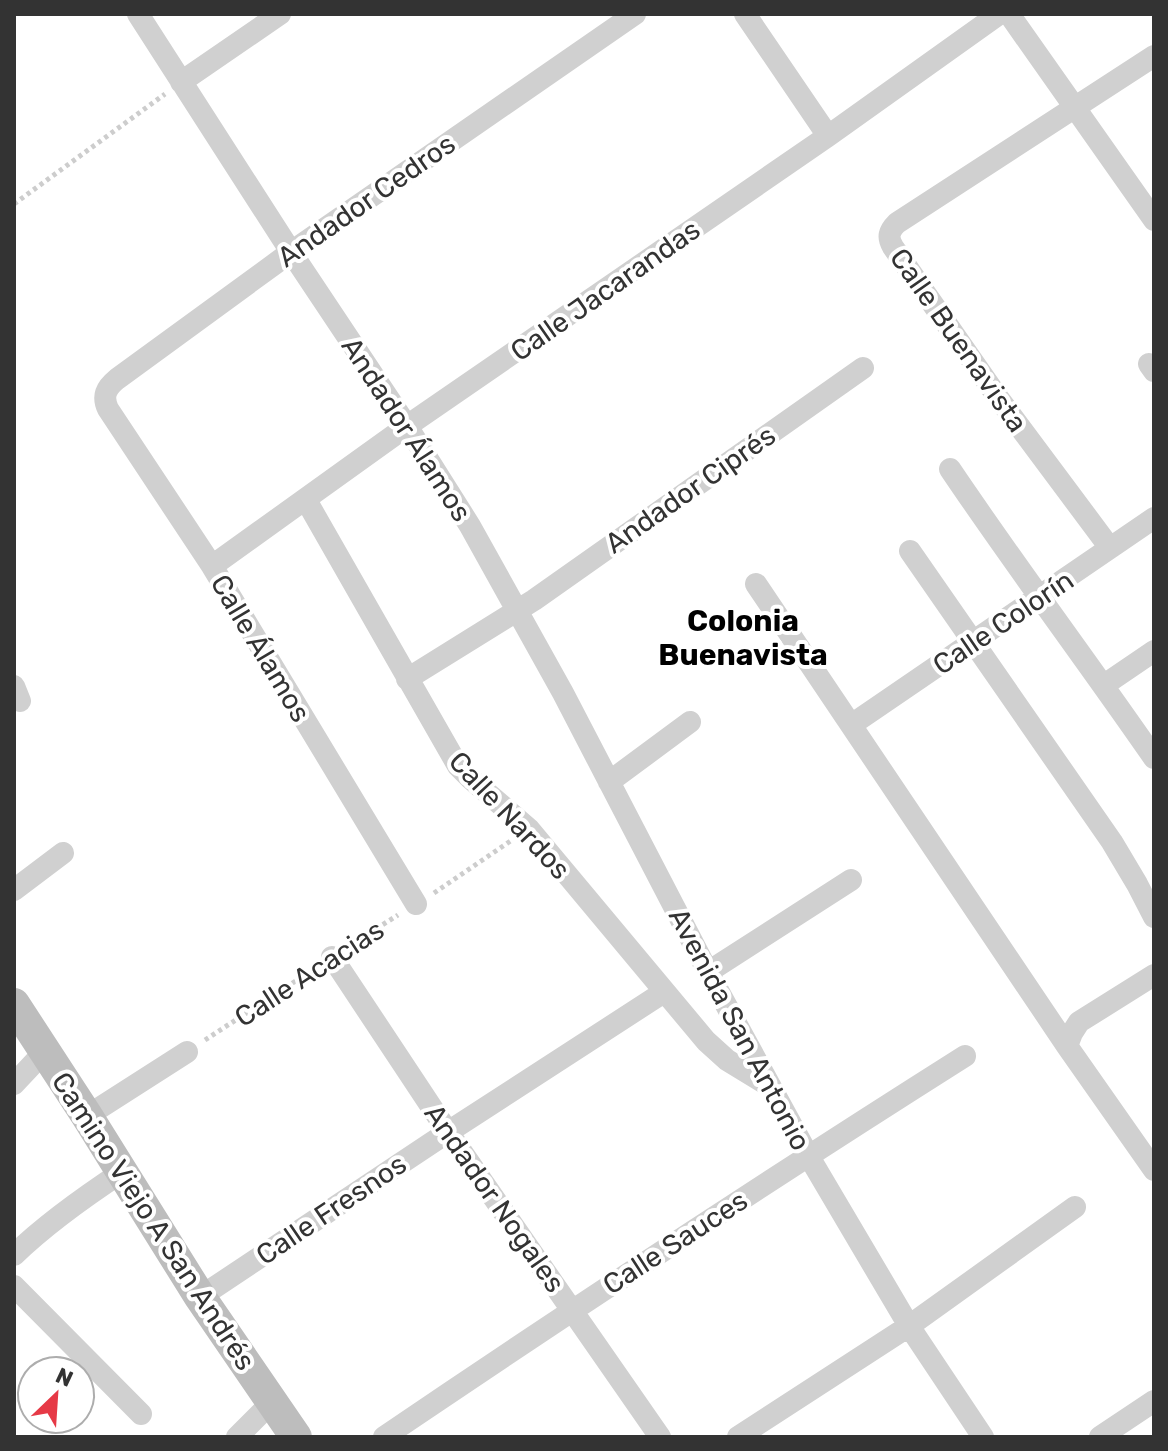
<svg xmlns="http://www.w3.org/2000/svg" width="1168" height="1451" font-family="Rubik,sans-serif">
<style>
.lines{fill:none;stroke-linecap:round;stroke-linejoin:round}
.path{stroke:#cdcdcd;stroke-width:5;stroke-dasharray:4 4;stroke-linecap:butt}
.street{stroke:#d0d0d0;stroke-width:22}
.secondary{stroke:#bdbdbd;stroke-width:32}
.labels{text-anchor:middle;stroke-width:8;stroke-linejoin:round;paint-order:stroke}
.street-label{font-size:28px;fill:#333;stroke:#fff}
.neighbourhood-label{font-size:30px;font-weight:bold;fill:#000;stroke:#fff}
</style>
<rect width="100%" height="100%" fill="#fff"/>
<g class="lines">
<!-- path -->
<path class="path" d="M14,204L165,94
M434,893L512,840
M349,946L398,915
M205,1040L314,969"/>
<!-- street -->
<path class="street" d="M138,14L291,252L407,426L470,526L563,693L708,972L808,1155L909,1326L983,1437
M745,14L828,136
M1009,14L1154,220
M181,82L280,14
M1149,364L1154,371
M950,469C1016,567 1087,661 1154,758
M306,500L458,766L471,779L529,829L706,1041L727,1060L768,1085
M1110,548L999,399L893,247C887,237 889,231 897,223L1154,56
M910,551L1112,842L1137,884L1154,917
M212,566L407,426L828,136L999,14
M756,584L1067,1046L1154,1170
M407,679L534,600L863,368
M1104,685L1154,651
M14,686L20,701
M851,725L1154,518
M609,782L690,722
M14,890L63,853
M416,904L212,566L108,409C102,396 106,388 117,379L291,252L635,14
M332,957L448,1132L660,1437
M708,972L851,880
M1067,1046L1072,1033L1079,1022L1154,975
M14,1084L45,1051
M87,1116L187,1052
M14,1255C47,1223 84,1197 122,1172
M14,1286L141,1414
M200,1297L448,1132L664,992
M237,1437L272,1402
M384,1437C576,1307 769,1180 965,1056
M738,1437L909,1326L1075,1207
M1100,1437L1154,1401"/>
<!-- secondary -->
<path class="secondary" d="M14,1004L87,1116L200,1297L296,1437"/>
</g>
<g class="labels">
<!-- street labels -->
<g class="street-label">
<text transform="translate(366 200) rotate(-35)" y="10">Andador Cedros</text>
<text transform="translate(605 290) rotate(-35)" y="10">Calle Jacarandas</text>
<text transform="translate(959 340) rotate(55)" y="10">Calle Buenavista</text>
<text transform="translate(407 429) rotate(57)" y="10">Andador Álamos</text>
<text transform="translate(690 489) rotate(-35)" y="10">Andador Ciprés</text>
<text transform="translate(1003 622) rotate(-34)" y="10">Calle Colorín</text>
<text transform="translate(261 648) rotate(59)" y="10">Calle Álamos</text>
<text transform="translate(510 815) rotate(47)" y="10">Calle Nardos</text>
<text transform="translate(309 973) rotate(-33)" y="10">Calle Acacias</text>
<text transform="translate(740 1029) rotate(62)" y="10">Avenida San Antonio</text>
<text transform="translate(495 1198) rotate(55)" y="10">Andador Nogales</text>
<text transform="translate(331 1209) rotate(-34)" y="10">Calle Fresnos</text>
<text transform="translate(154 1221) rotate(57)" y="10">Camino Viejo A San Andrés</text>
<text transform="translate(675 1242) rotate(-33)" y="10">Calle Sauces</text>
</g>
<!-- neighbourhood labels -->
<g class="neighbourhood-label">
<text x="743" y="631">Colonia<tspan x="743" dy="34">Buenavista</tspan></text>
</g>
</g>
<!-- border -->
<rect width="1168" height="1451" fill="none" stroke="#333333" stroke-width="32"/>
<!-- north arrow -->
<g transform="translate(56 1395) rotate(25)"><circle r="38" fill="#ffffff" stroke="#adadad" stroke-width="2"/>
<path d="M0-6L14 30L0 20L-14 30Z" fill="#e63946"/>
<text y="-12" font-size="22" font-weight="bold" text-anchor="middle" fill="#333333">N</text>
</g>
</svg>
